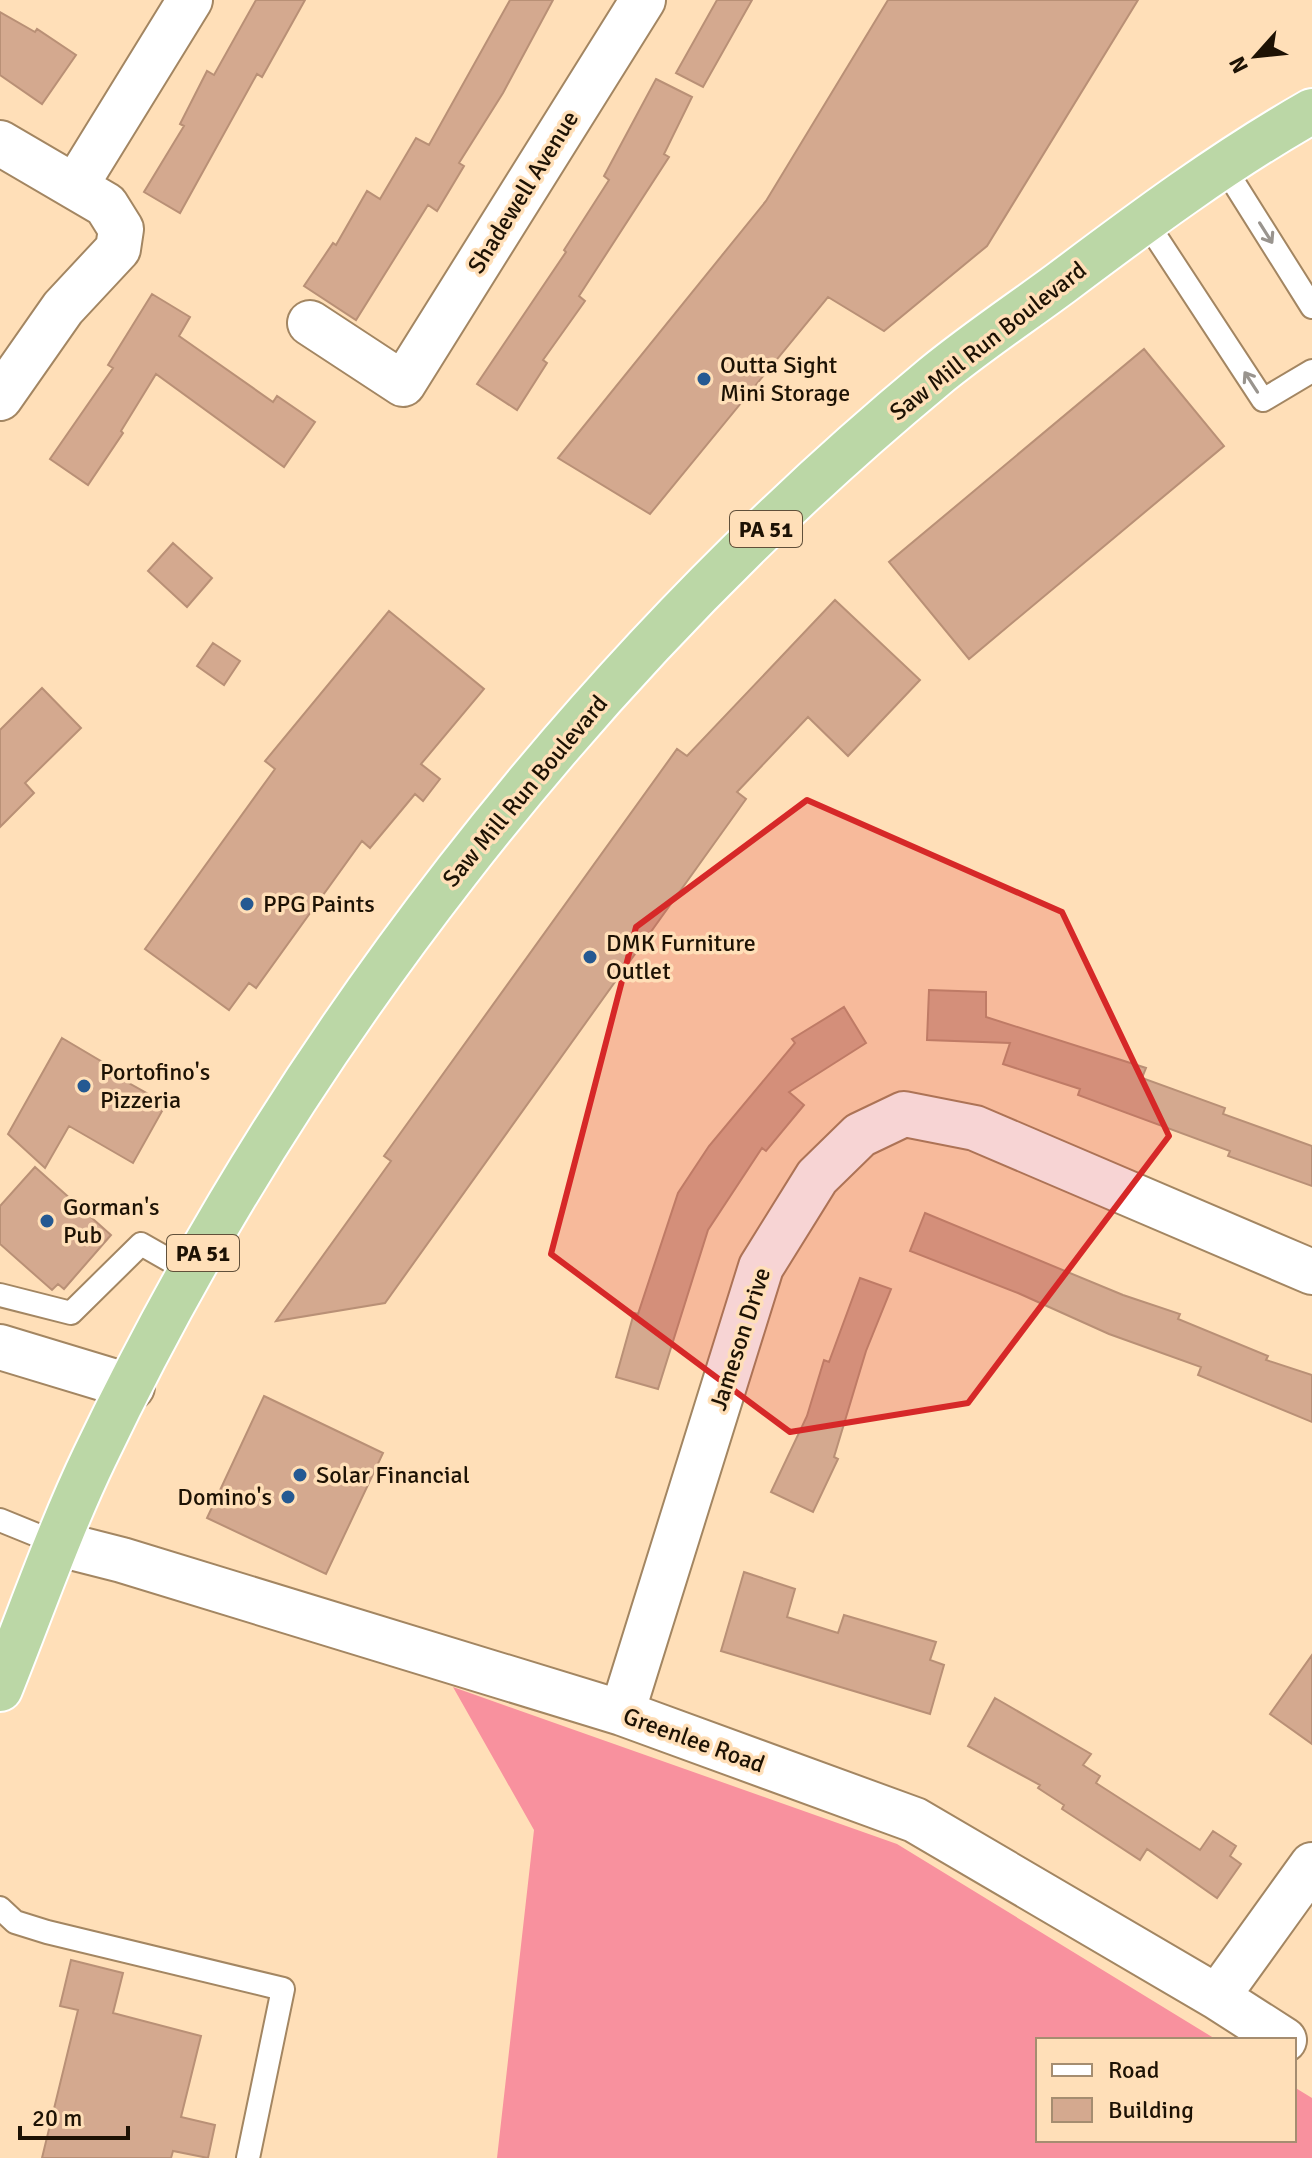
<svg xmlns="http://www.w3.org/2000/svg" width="1312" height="2158" font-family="Signika,sans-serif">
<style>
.forest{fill:#f8919e}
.building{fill:#d4a98f;stroke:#b99076;stroke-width:2}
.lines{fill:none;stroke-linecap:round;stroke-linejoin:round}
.service-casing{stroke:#a38662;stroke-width:26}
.minor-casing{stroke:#a38662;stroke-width:48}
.trunk-casing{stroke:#fff;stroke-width:48}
.service{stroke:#fff;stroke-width:22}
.minor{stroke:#fff;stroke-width:44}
.trunk{stroke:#bbd7a6;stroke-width:44}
.oneway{stroke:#99948e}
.marked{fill:#d62828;fill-opacity:0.2;stroke:#d62828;stroke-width:6;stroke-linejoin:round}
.poi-dot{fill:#255992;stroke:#ffdfb8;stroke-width:3}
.labels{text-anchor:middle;stroke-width:7;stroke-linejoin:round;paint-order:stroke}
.shield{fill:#ffdfb8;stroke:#61503a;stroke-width:2}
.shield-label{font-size:22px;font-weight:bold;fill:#1d1204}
.street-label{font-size:24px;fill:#1d1204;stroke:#ffdfb8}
.poi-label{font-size:24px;fill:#1d1204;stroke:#ffdfb8;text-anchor:start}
</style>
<rect width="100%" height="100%" fill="#ffdfb8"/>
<!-- forest -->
<path class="forest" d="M453,1687L897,1844L1217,2040H1038V2140H1294V2087L1312,2098V2158H497L534,1830Z"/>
<!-- building -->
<path class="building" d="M256,0H305L262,77L257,74L180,213L144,192L184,126L180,124L207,71L214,75Z
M510,0H553L503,93L459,163L464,166L437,211L428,205L356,320L304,286L333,243L336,245L367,191L380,199L416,138L429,145Z
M717,0H752L703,87L676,73Z
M888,0H1138L987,246L884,331L828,297L650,514L558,458L766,201Z
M0,12L35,32L37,29L76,55L42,104L0,75Z
M656,79L692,97L664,154L669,157L579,296L585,301L543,360L547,363L517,410L477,384L566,252L564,250L609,180L604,176Z
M152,294L190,317L179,336L273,402L277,396L315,422L284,467L156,374L121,431L123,433L88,485L50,459L113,368L108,365Z
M1144,349L1224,446L969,659L889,562Z
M173,543L212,578L187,607L148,571Z
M835,600L920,680L848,756L808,717L737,792L746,799L385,1303L276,1321L391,1161L384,1156L677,749L687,756Z
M389,611L484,689L421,764L440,779L423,801L415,794L370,848L362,841L256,988L249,983L229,1010L145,949L275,769L265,761Z
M213,643L240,661L224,685L197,666Z
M42,688L81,728L25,783L34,793L0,827V730Z
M929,990L986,992V1017L1146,1068L1142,1078L1225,1108L1223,1114L1312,1146V1186L1228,1156L1230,1151L1078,1095L1080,1089L1003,1064L1010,1043L927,1040Z
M844,1007L866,1043L789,1092L804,1105L766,1151L762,1148L708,1230L658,1389L616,1377L634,1313L638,1314L678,1193L709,1146L795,1043L792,1039Z
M62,1038L104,1063L102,1068L166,1104L133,1163L69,1126L45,1168L8,1134Z
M35,1167L111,1235L64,1289L58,1284L52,1290L0,1244V1206Z
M925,1213L1123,1295L1180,1314L1178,1319L1268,1356L1266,1360L1312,1375V1422L1198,1375L1201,1367L1109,1334L1018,1293L910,1251Z
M860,1278L891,1289L866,1351L834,1457L838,1459L813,1512L771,1492L807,1416L824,1360L829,1362Z
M264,1396L383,1453L326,1574L207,1518Z
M744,1572L795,1589L787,1617L838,1633L844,1615L936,1642L930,1660L944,1665L930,1714L721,1651Z
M1312,1655V1744L1270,1714Z
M995,1698L1091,1754L1083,1765L1100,1776L1096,1783L1200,1850L1213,1831L1236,1846L1230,1856L1241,1864L1217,1898L1147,1849L1140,1860L1062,1809L1064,1805L1038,1788L1040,1785L968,1746Z
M71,1960L123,1973L113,2013L201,2036L181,2117L215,2125L208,2158L173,2151L171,2158H42L78,2010L60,2006Z"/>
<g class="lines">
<!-- service casing -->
<g class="service-casing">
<path id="service" d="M1224,167L1312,307
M1145,220L1263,400L1312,371
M0,1295L71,1313L141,1244L192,1273
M0,1520L59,1544
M0,1908L15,1922L47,1932L283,1989L248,2158"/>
</g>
<!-- minor casing -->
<g class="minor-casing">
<path id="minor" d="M0,143L106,205L121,229L118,249L63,308L0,398
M76,185L190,0
M310,323L403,384L643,0
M0,1347L132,1387
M59,1544L122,1560L622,1713L915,1820L1217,1997L1284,2040
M622,1713L761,1267L817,1177L860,1135L904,1114L975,1128L1312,1272
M1217,1997L1312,1865"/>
</g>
<!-- trunk casing -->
<g class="trunk-casing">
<path id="trunk" d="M0,1689C31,1612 59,1531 95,1456C290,1047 585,666 934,377C974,344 1019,314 1061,283C1142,222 1224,161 1312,111"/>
</g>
<!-- service -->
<use href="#service" class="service"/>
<!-- minor -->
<use href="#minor" class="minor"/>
<!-- trunk -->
<use href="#trunk" class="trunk"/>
</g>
<!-- one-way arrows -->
<defs><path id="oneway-shaft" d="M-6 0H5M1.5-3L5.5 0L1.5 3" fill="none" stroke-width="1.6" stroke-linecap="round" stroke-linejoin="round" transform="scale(2)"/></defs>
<g class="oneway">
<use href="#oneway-shaft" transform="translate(1266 233) rotate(58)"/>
<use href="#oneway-shaft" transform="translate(1251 382) rotate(-123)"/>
</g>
<!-- marked area -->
<path class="marked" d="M807,800L1062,912L1169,1136L968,1403L790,1432L551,1254L636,927Z"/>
<!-- markers -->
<g class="poi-dot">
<circle cx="704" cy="379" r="8"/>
<circle cx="247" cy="904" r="8"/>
<circle cx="590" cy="957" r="8"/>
<circle cx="84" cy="1086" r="8"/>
<circle cx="47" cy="1221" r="8"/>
<circle cx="300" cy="1475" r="8"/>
<circle cx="288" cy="1497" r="8"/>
</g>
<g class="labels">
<!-- shield labels -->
<g class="shield">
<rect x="730" y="511" width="72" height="36" rx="6"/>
<rect x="167" y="1235" width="72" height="36" rx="6"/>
</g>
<g class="shield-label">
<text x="766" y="537">PA 51</text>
<text x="203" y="1261">PA 51</text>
</g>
<!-- street labels -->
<g class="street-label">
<text transform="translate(523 192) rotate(-58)" y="8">Shadewell Avenue</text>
<text transform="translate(988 341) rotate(-38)" y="8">Saw Mill Run Boulevard</text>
<text transform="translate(525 791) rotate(-50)" y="8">Saw Mill Run Boulevard</text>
<text transform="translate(740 1339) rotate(-72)" y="8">Jameson Drive</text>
<text transform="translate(694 1740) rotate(20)" y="8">Greenlee Road</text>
</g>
<!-- poi labels -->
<g class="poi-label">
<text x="720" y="373">Outta Sight<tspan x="720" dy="28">Mini Storage</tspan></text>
<text x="263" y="912">PPG Paints</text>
<text x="606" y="951">DMK Furniture<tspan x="606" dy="28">Outlet</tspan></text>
<text x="100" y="1080">Portofino's<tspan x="100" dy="28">Pizzeria</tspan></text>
<text x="63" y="1215">Gorman's<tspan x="63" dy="28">Pub</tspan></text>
<text x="316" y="1483">Solar Financial</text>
<text x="272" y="1505" text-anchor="end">Domino's</text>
</g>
</g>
<!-- legend -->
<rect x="1036" y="2038" width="260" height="104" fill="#ffdfb8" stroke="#a58d70" stroke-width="2"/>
<rect x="1052" y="2064" width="40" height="12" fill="#ffffff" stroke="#a58d70" stroke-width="2"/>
<text x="1108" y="2078" font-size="24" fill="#1d1204">Road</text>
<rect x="1052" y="2098" width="40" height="24" fill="#d4a98f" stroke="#a58d70" stroke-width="2"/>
<text x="1108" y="2118" font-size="24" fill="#1d1204">Building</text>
<!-- north arrow -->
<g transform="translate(1256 56) rotate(243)" stroke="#ffdfb8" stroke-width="6" paint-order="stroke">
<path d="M0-6L14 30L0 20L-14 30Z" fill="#1d1204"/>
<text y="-12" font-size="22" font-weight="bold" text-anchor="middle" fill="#1d1204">N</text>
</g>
<!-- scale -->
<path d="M20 2126v12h108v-12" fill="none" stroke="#1d1204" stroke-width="4"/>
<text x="32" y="2126" font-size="24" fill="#1d1204" stroke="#ffdfb8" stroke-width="6" paint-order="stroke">20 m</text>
</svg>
